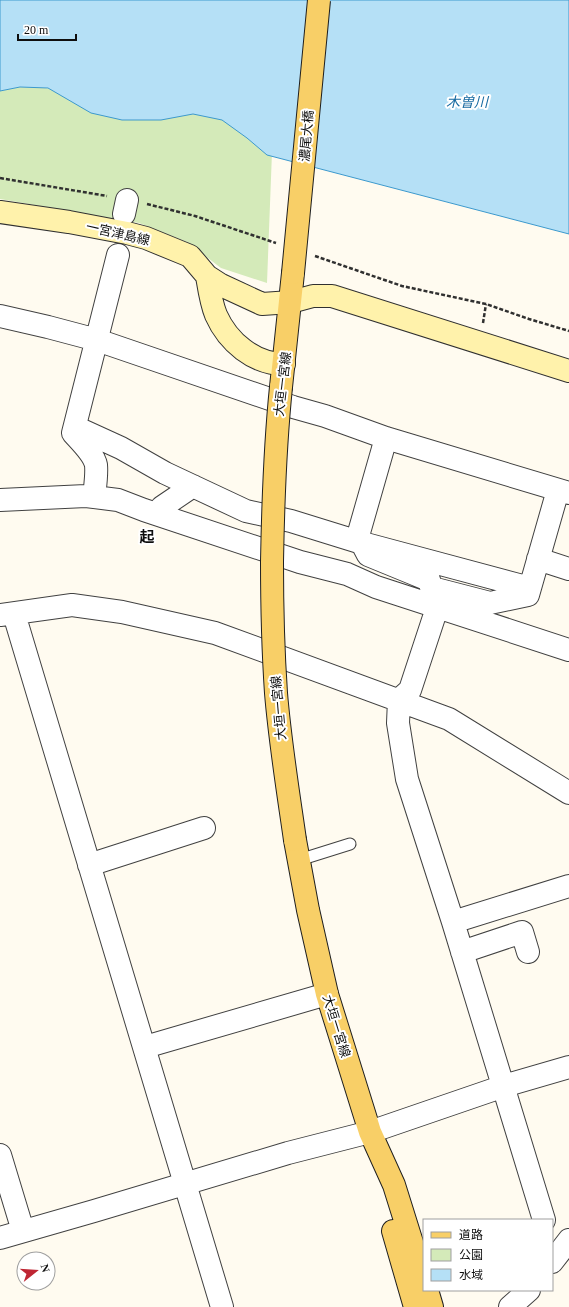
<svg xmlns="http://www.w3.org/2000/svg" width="569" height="1307" font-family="'Times New Roman','Noto Sans JP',serif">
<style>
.green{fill:#d4eab9}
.water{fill:#b5e0f6;stroke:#3c99cd}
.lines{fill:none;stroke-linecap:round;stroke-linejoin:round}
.lane-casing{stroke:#414141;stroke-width:13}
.street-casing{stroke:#414141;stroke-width:24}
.secondary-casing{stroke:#303030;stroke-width:24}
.primary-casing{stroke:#1f1f1f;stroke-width:24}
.path{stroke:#303030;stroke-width:2.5;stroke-dasharray:4 2;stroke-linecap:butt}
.lane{stroke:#fff;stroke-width:11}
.street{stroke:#fff;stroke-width:22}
.secondary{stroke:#fff2ab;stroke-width:22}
.primary{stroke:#f8cf67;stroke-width:22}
.primary-bridge-casing{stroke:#1f1f1f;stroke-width:24;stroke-linecap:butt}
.primary-bridge{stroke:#f8cf67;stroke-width:22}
.labels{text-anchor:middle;stroke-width:4;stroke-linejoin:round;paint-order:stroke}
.street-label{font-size:13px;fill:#0e0e0e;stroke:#fff}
.water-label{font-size:14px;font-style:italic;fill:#176aa1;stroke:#fff}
.quarter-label{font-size:15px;font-weight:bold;fill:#0e0e0e;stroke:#fff}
</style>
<rect width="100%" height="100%" fill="#fffbf0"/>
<!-- green -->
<path class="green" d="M0,81L199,112L221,117L272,152L267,283L221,268L187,242L139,223L0,199Z"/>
<!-- water -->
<path class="water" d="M0,0H569V234L267,155L247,138L222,120L193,114L161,120H122L91,113L48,88L20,87L0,91Z"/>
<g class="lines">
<!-- lane casing -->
<g class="lane-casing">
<path id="lane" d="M299,860L350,844"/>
</g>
<!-- street casing -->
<g class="street-casing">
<path id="street" d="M124,214L127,200
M0,316L48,327L97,340L293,407L325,416L386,438L569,493
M75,427L121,448L165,473L246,511L291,521L362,543L530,588
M386,438L358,536L368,555L429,580L437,608L410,690L399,700L398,723L407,779L453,922L544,1220
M94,497C95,487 97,475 96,465C94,454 80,441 73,433L118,255
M0,500L86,496L118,500L144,510L300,562L347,574L376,587L569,650
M156,514L162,507L193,486
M538,559L569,569
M432,588L490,603L528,595L558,490
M14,614L222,1307
M0,615L72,605L122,612L215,633L449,719L569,793
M89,865L204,828
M453,922L569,886
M462,952L522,932L528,952
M145,1047L327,994
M0,1155L23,1231
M0,1238L94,1211L288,1153L370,1132L504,1086L569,1067
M552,1262L569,1240
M510,1307L529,1290"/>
</g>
<!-- secondary casing -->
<g class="secondary-casing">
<path id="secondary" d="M0,212L69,222L127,233L146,238L190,256L207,276L221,285L262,304L291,302L313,296H332L569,371
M207,276C209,288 211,303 216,315C228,342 254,364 284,364"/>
</g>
<!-- primary casing -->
<g class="primary-casing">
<path id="primary" d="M281,387L293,273
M295,840L308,910L327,994L370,1132L394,1185L424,1281
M393,1231L415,1307
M427,1290L432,1307"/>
</g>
<!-- path -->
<path class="path" d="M0,178L107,196
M147,204L195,216L276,243
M315,256L402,286L486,304L529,319L569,331
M483,323L486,304"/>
<!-- lane -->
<use href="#lane" class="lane"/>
<!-- street -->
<use href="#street" class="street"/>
<!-- secondary -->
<use href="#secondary" class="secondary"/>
<!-- primary -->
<use href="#primary" class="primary"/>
<!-- primary-bridge casing -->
<g class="primary-bridge-casing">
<path id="primary-bridge" d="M293,273L319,0
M281,387C275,446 273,504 272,562C272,606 273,649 276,693C280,742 288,791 295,840"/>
</g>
<!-- primary-bridge -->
<use href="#primary-bridge" class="primary-bridge"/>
</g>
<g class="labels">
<!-- street labels -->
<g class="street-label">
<text transform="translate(306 136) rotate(-85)" y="5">濃尾大橋</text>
<text transform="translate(118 233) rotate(13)" y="5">一宮津島線</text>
<text transform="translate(282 384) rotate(-83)" y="5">大垣一宮線</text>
<text transform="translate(278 708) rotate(-95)" y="5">大垣一宮線</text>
<text transform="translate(337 1026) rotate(73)" y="5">大垣一宮線</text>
</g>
<!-- water labels -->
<g class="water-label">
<text x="467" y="107">木曽川</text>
</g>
<!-- quarter labels -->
<g class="quarter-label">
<text x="147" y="542">起</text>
</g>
</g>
<!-- legend -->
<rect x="423" y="1219" width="130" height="72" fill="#ffffff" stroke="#9f9f9f"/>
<rect x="431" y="1232" width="20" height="6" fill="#f8cf67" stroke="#9f9f9f"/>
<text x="459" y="1239" font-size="12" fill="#0e0e0e">道路</text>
<rect x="431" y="1249" width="20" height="12" fill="#d4eab9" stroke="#9f9f9f"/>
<text x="459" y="1259" font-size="12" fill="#0e0e0e">公園</text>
<rect x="431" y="1269" width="20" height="12" fill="#b5e0f6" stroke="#9f9f9f"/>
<text x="459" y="1279" font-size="12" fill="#0e0e0e">水域</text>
<!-- north arrow -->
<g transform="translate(36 1271) rotate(73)"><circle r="19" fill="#ffffff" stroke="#9f9f9f"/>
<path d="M0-3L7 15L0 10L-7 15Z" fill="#bf2633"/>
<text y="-6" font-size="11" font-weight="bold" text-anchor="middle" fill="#0e0e0e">N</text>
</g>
<!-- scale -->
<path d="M18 34v6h58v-6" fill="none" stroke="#0e0e0e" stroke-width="2"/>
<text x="24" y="34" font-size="12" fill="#0e0e0e" stroke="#ffffff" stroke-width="3" paint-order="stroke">20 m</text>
</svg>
